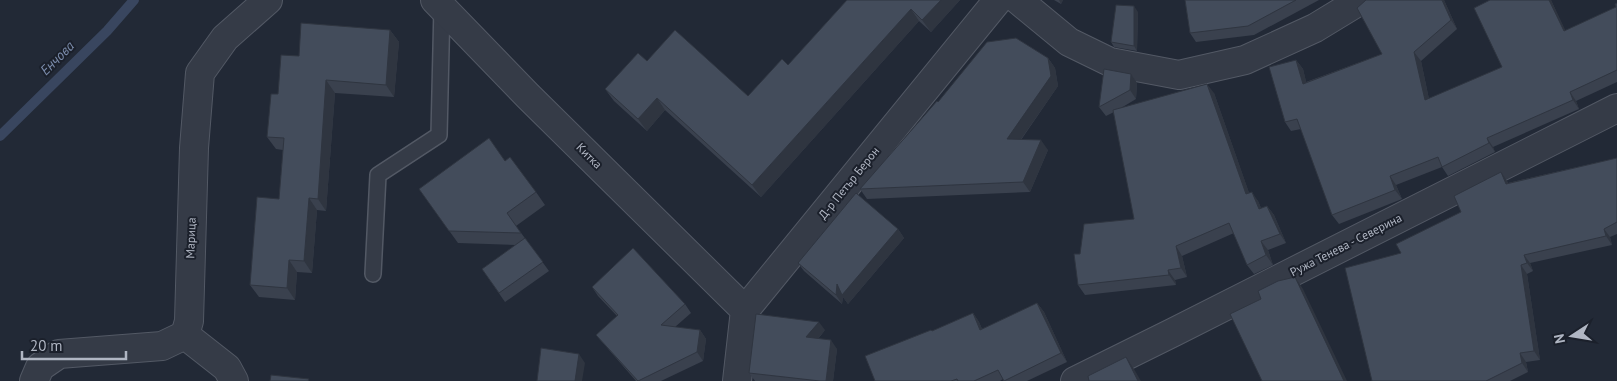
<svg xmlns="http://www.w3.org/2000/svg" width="1617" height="381" font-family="'PT Sans',sans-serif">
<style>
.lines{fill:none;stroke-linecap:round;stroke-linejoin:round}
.stream{stroke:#39465f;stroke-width:10}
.service-casing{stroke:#535965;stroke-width:18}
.minor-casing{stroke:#535965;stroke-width:30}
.service{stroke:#353b47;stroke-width:15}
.minor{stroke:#353b47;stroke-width:28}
.wall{fill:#3a414e}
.shaded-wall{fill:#2f3540}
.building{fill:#434c5b;stroke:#2f3540}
.labels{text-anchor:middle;stroke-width:4;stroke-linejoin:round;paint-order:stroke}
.street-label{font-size:12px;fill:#b0b6c3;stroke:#1b202b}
.water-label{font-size:14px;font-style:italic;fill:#7a8baa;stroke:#1b202b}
</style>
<rect width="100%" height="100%" fill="#222936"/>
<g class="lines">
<!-- stream -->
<path class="stream" d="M0,136L107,31L134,0"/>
<!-- service casing -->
<g class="service-casing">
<path id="service" d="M373,274L378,175L439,135L442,6"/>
</g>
<!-- minor casing -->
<g class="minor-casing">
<path id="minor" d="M435,0L528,96L745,310
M1018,0L1069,42L1110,62L1179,75L1245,60L1315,28L1361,0
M185,335L227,368L234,381
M34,381L40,367L59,354L162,346L185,335L189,321L194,148L200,73L225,38L268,0
M737,381L745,310L998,0
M1075,381L1174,332L1617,108"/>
</g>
<!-- service -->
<use href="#service" class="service"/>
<!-- minor -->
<use href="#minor" class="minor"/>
</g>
<!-- wall -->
<path class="wall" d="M847,0H960L931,32L919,21L761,197L665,110L647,131L614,101L605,89L647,61L748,96L788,65Z
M1054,0H1063L1061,4Z
M1185,0H1319L1254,35L1196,42L1190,33Z
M1366,0H1444L1457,29L1421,61L1429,99L1502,67L1490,0H1551L1565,31L1616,7L1617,3V82L1576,101L1579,109L1493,147L1495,152L1448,176L1442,167L1396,185L1402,199L1339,224L1332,215L1301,129L1291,131L1285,122L1296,60L1303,69L1306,82L1382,54Z
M1138,12L1137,51L1114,47L1111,42Z
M390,30L399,42L394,97L335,93L326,211L317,210L312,273L297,272L295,300L259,297L250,285L279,199L283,150L276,149L267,137L278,94L299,56Z
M1048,58L1055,68L1058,86L1021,140L1048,150L1030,192L867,199L860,189L938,102Z
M1131,74L1137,83L1136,99L1121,108L1214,93L1249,193L1258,201L1261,208L1267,206L1274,215L1286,243L1268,250L1273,265L1254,274L1247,265L1234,233L1182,256L1187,277L1175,280L1176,285L1085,295L1078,285L1080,254L1134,219L1114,112L1106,116L1099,107Z
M1617,158V234L1610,237L1612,245L1530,263L1533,271L1527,274L1540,360L1526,362L1528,372L1510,381H1372L1401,253L1461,212L1507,181L1508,183Z
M505,161L536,192L545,205L516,226L549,271L505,302L482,269L516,245L458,243L419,189Z
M898,229L904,238L848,304L843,297L842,304L804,271L798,263Z
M592,287L685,304L691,313L675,327L700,330L706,339L703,361L661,381H636L603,343L596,335L617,316L598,296Z
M1037,303L1044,312L1067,362L1027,381H1004L1003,379L1000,381H875L932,331L973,313L979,322L982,329Z
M825,330L818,339L837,349L833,381H755L749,373Z"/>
<!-- shaded-wall -->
<path class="shaded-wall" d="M941,0H960L931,32L922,20Z
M1059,0H1063L1061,4Z
M1442,0H1444L1457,29L1451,20Z
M1549,0H1551L1570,40L1564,31Z
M1134,6L1138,12L1137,51L1134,46Z
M911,9L919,21L761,197L752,185Z
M390,30L399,42L394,97L386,85Z
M1414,52L1421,61L1431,109L1425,100Z
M1048,58L1055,68L1058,86L1014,149L1007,139Z
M1296,60L1303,69L1309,93L1303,84Z
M1131,74L1137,83L1136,99L1130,90Z
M326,80L335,93L326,211L318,199Z
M1207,84L1214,93L1253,204L1246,194Z
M1570,92L1576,101L1579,109L1573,100Z
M657,98L665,110L647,131L638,119Z
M1487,138L1493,147L1495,152L1489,143Z
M1041,140L1048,150L1030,192L1023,182Z
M1501,172L1507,181L1512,192L1506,184Z
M1390,176L1396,185L1402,199L1395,190Z
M1252,192L1258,201L1266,219L1259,209Z
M309,198L317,210L312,273L304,261Z
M1267,206L1274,215L1286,243L1280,234Z
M898,229L904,238L848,304L843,297L842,304L836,295L837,284Z
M1604,229L1610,237L1612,245L1606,236Z
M1261,241L1268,250L1273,265L1266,255Z
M1176,246L1182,256L1187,277L1181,268Z
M1524,255L1530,263L1533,271L1527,263Z
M289,260L297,272L295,300L287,288Z
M1521,265L1527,274L1540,360L1534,351Z
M1168,270L1175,280L1176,285L1169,275Z
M1295,277L1303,289L1347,381H1344Z
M1037,303L1044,312L1067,362L1061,353Z
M973,313L979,322L986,339L980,330Z
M819,322L825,330L812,346L806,337Z
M700,330L706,339L703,361L697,352Z
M831,340L837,349L833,381H826Z
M1520,353L1526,362L1528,372L1522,363Z
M579,354L585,363L582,381H575Z
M1126,357L1134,369L1141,381H1138Z"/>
<!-- building -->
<path class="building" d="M847,0H941L922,20L911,9L752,185L657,98L638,119L605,89L638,53L647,61L675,30L748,96L782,59L788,65Z
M1185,0H1296L1248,26L1190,33Z
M1366,0H1442L1451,20L1414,52L1425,100L1502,67L1474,8L1490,0H1549L1564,31L1616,7L1615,4L1617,3V70L1570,92L1573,100L1487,138L1489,143L1442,167L1438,157L1390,176L1395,190L1332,215L1297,119L1285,122L1269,67L1296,60L1303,84L1382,54L1357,8Z
M1116,5L1134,6V46L1111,42Z
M301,23L390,30L386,85L326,80L318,199L309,198L304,261L289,260L287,288L250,285L257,197L279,199L284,138L267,137L271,94H278L281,55L299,56Z
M1016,38L1048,58L1051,76L1007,139L1041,140L1023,182L860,189L937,101L938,102L987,42Z
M1104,69L1131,74L1130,90L1099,107Z
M1207,84L1246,194L1252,192L1259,209L1267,206L1280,234L1261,241L1266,255L1247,265L1229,223L1176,246L1181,268L1168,270L1169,275L1078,285L1074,254H1080L1084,224L1134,219L1113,110Z
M489,138L505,161L510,157L536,192L507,213L521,233L449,231L419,189Z
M1617,158V222L1604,229L1606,236L1524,255L1527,263L1521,265L1534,351L1520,353L1522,363L1486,381H1372L1345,268L1401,253L1396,244L1461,212L1454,196L1501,172L1506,184Z
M856,193L898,229L842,295L837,284L836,295L798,263Z
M525,238L543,262L499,293L482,269Z
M633,248L685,304L661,325L700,330L697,352L638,381L596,335L618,315L592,287Z
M1295,277L1344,381H1262L1230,314L1261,299L1258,291L1278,281Z
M1037,303L1061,353L1004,381L998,370L974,381H958L957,379L951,381H875L865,356L931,330L932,331L973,313L980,330Z
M756,314L819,322L806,337L831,340L826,381H820L749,373Z
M541,348L579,354L575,381H537Z
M1126,357L1138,381H1089L1088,376Z
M271,375L309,379L308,381H270Z"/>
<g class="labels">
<!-- street labels -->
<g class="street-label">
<text transform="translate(589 156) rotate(45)" y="4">Китка</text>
<text transform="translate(849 183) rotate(-51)" y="4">Д-р Петър Берон</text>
<text transform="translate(191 238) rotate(-88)" y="4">Марица</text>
<text transform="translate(1346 245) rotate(-27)" y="4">Ружа Тенева - Северина</text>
</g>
<!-- water labels -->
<g class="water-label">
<text transform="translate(57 58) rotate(-45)" y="5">Енчова</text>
</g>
</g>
<!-- north arrow -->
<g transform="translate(1572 336) rotate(258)" stroke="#1b202b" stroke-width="4" paint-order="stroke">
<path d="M0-4L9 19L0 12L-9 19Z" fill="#b0b6c3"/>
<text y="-8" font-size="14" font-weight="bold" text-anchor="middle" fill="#b0b6c3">N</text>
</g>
<!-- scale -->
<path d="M22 351v8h104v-8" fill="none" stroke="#b0b6c3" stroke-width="2.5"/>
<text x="30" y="351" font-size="15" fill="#b0b6c3" stroke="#1b202b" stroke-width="4" paint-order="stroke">20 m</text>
</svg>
